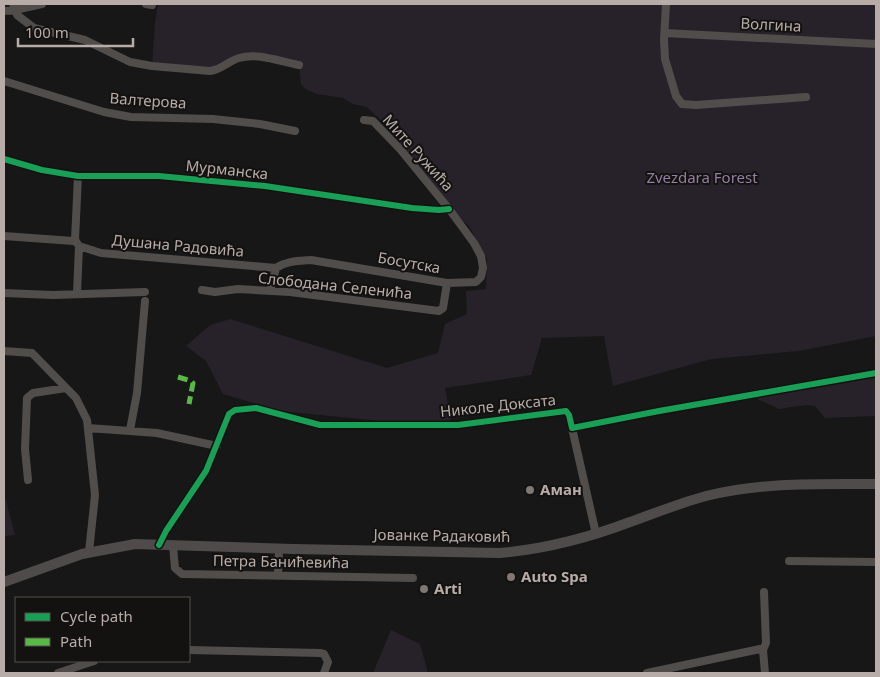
<svg xmlns="http://www.w3.org/2000/svg" width="880" height="677" font-family="'Noto Sans',sans-serif">
<style>
.green{fill:#27222a}
.lines{fill:none;stroke-linecap:round;stroke-linejoin:round}
.street{stroke:#504d4b;stroke-width:8}
.secondary{stroke:#4e4b4a;stroke-width:10}
.quiet{stroke:#58b947;stroke-width:5;stroke-dasharray:10 5;stroke-linecap:butt}
.cycleway-casing{stroke:#131211;stroke-width:9}
.cycleway{stroke:#1a9f57;stroke-width:6}
.poi-dot{fill:#807875;stroke:#131211;stroke-width:2}
.labels{text-anchor:middle;stroke-width:4;stroke-linejoin:round;paint-order:stroke}
.street-label{font-size:15px;fill:#b8aca8;stroke:#131211}
.park-label{font-size:15px;fill:#957ea4;stroke:#131211}
.poi-label{font-size:15px;font-weight:bold;fill:#b8aca8;stroke:#131211;text-anchor:start}
</style>
<rect width="100%" height="100%" fill="#171717"/>
<!-- green -->
<path class="green" d="M158,4H876V336L799,351L711,359L613,386L604,336L542,338L531,375L445,388L451,421H381L281,411L223,394L206,361L186,346L210,325L230,319L387,368L438,353L445,324L467,314L466,291L486,289L487,259L469,226L460,218L384,123L367,107L353,104L343,98L317,94L307,90L301,84L299,65L245,57L219,69L152,66L155,24Z
M876,373V419L874,416L825,418L815,406L805,405L779,409L749,395Z
M4,489V493L15,535L4,536Z
M391,630L420,644L428,673H373Z"/>
<g class="lines">
<!-- street -->
<path class="street" d="M13,4L17,15L34,28L85,40L130,62L152,66L210,71C222,70 228,61 239,58C258,52 281,62 299,65
M146,4L152,5
M666,4L664,40L665,59L676,96L682,104L696,105L806,97
M4,11L15,10L42,4
M665,33L876,44
M4,81L104,112L131,117L213,119L260,124L295,131
M4,159L42,170L78,176H159L265,186L412,208L439,210L449,209
M4,236L73,241L75,240
M75,240L79,246L101,253L276,268
M75,240L78,176
M202,290L215,292L238,289L290,292L439,311L443,308L447,283
M270,291L276,268C286,261 299,261 311,260L447,283L476,282L481,277L483,268L481,256L474,243L449,209L400,149L373,121L364,120
M4,293L53,295L145,292
M77,294L79,246
M4,351L32,353L76,398L87,420L95,495L89,552
M88,428L157,433L217,446
M572,428L596,534
M130,430L137,393L145,301
M28,480L25,449L27,398L33,393L66,388
M159,545L166,531L206,471L229,414L235,410L256,408L320,425H458L566,411L569,415L572,428L659,411L876,373
M173,546L175,568L182,574L413,578
M789,561L876,562
M278,575L279,549
M764,592L766,643L763,650L765,673
M189,650L320,653L324,654L328,662L324,673
M58,673L94,661
M647,673L760,649L763,650"/>
<!-- secondary -->
<path class="secondary" d="M4,582L82,554L135,544L293,549L500,553C545,549 588,538 630,522C655,513 680,503 706,496C761,482 819,484 876,484"/>
<!-- quiet -->
<path class="quiet" d="M178,377L191,381L193,383L189,404"/>
<!-- cycleway casing -->
<g class="cycleway-casing">
<path id="cycleway" d="M4,159L42,170L78,176H159L265,186L412,208L439,210L449,209
M159,545L166,531L206,471L229,414L235,410L256,408L320,425H458L566,411L569,415L572,428L659,411L876,373"/>
</g>
<!-- cycleway -->
<use href="#cycleway" class="cycleway"/>
</g>
<!-- markers -->
<g class="poi-dot">
<circle cx="530" cy="490" r="5"/>
<circle cx="511" cy="577" r="5"/>
<circle cx="424" cy="589" r="5"/>
</g>
<g class="labels">
<!-- street labels -->
<g class="street-label">
<text transform="translate(771 25) rotate(3)" y="5">Волгина</text>
<text transform="translate(148 101) rotate(4)" y="5">Валтерова</text>
<text transform="translate(418 153) rotate(48)" y="5">Мите Ружића</text>
<text transform="translate(227 170) rotate(6)" y="5">Мурманска</text>
<text transform="translate(178 246) rotate(5)" y="5">Душана Радовића</text>
<text transform="translate(409 263) rotate(10)" y="5">Босутска</text>
<text transform="translate(335 286) rotate(6)" y="5">Слободана Селенића</text>
<text transform="translate(498 406) rotate(-6)" y="5">Николе Доксата</text>
<text transform="translate(442 536) rotate(1)" y="5">Јованке Радаковић</text>
<text transform="translate(281 562) rotate(1)" y="5">Петра Банићевића</text>
</g>
<!-- park labels -->
<g class="park-label">
<text x="702" y="183">Zvezdara Forest</text>
</g>
<!-- poi labels -->
<g class="poi-label">
<text x="540" y="495">Аман</text>
<text x="521" y="582">Auto Spa</text>
<text x="434" y="594">Arti</text>
</g>
</g>
<!-- border -->
<rect width="880" height="677" fill="none" stroke="#b8aca8" stroke-width="10"/>
<!-- legend -->
<rect x="15" y="597" width="175" height="65" fill="#131211" stroke="#55504d"/>
<rect x="25" y="613" width="25" height="8" fill="#1a9f57" stroke="#55504d"/>
<text x="60" y="622" font-size="15" fill="#b8aca8">Cycle path</text>
<rect x="25" y="638" width="25" height="8" fill="#58b947" stroke="#55504d"/>
<text x="60" y="647" font-size="15" fill="#b8aca8">Path</text>
<!-- scale -->
<path d="M18 38v8h115v-8" fill="none" stroke="#b8aca8" stroke-width="2.5"/>
<text x="25" y="38" font-size="15" fill="#b8aca8" stroke="#131211" stroke-width="4" paint-order="stroke">100 m</text>
</svg>
